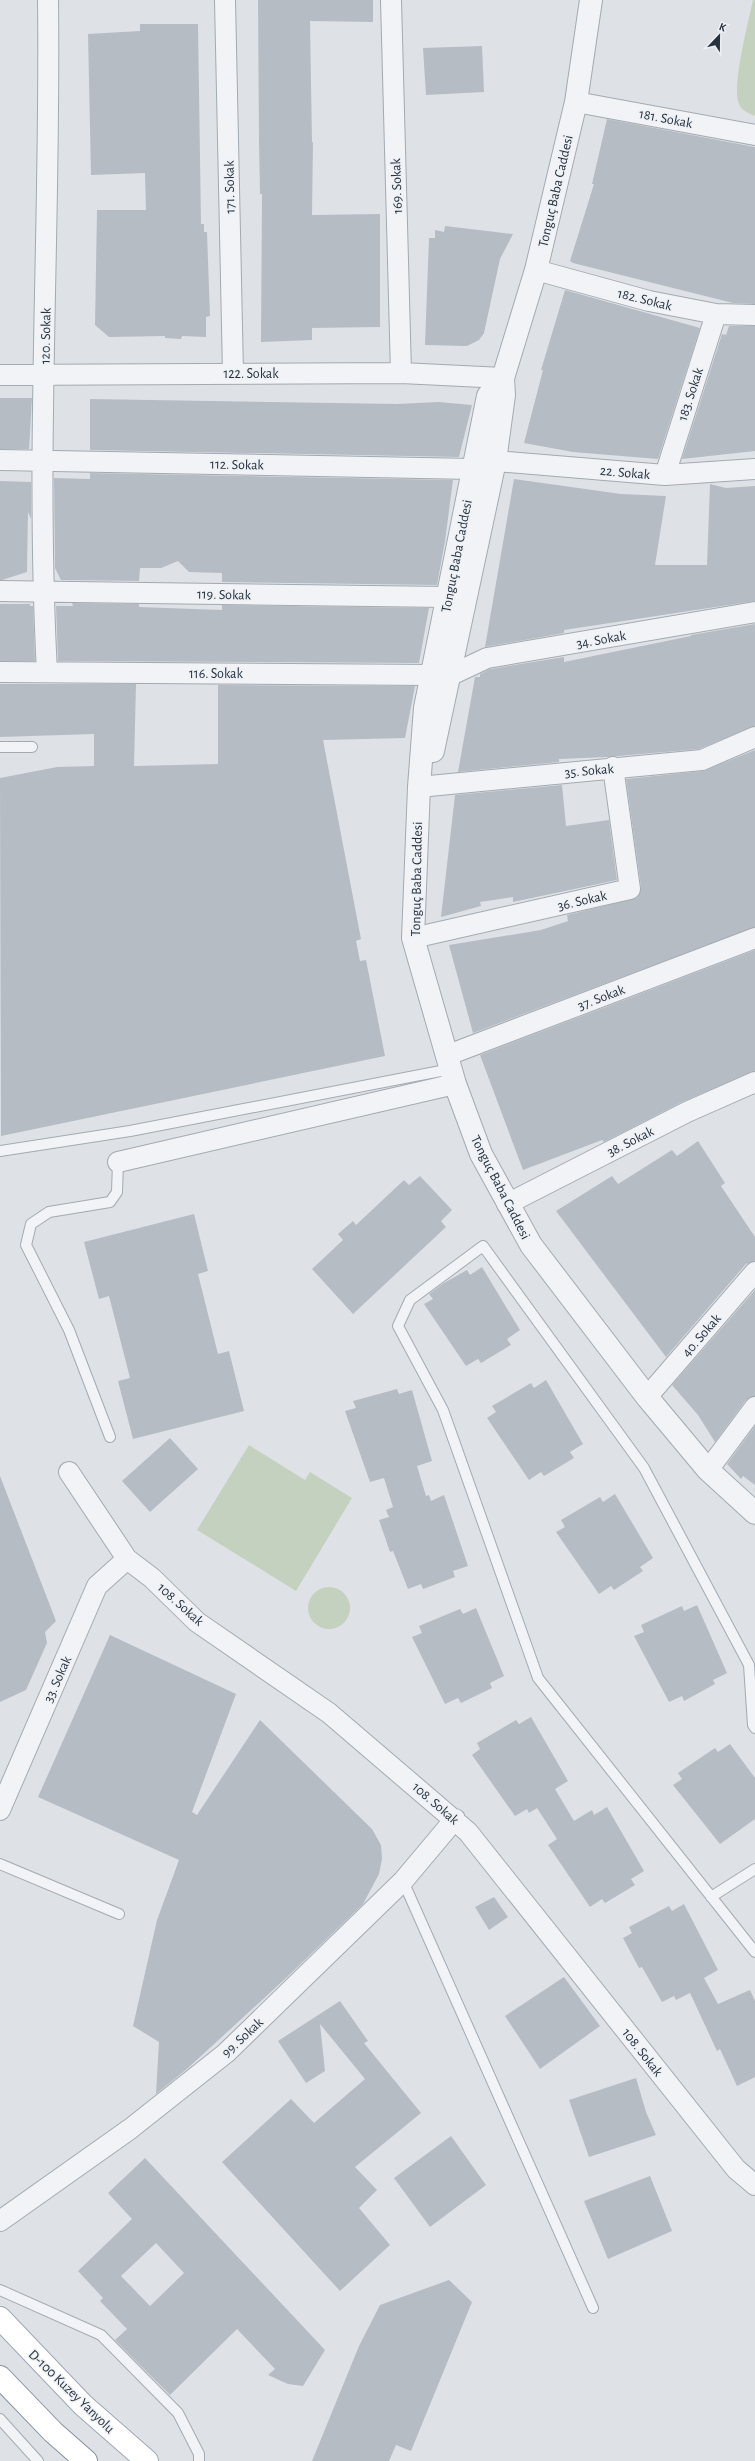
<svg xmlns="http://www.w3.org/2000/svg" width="755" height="2461" font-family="'Alegreya Sans',sans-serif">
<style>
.green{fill:#c5d1bf}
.building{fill:#b5bcc4;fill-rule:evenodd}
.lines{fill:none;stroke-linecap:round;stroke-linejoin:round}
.service-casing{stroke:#a3aab1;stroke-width:12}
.minor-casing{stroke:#a3aab1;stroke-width:22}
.tertiary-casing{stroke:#a3aab1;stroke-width:24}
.primary-casing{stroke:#9ea8b3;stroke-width:24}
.trunk-casing{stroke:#86919e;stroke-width:24}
.service{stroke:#f1f3f6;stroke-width:10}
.minor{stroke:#f1f3f6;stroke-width:20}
.tertiary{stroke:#f1f3f6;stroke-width:22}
.primary{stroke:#fff;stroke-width:22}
.trunk{stroke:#fff;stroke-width:22}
.labels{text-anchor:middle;stroke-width:3;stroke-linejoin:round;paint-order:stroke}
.street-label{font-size:14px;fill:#27323e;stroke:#edf1f5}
</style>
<rect width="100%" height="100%" fill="#dee2e7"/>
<!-- green -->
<path class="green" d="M753,0H755V116C748,113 742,111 739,104C731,88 749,19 753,0Z
M249,1445L305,1480L310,1472L352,1498L296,1591L197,1530Z
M308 1608a21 21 0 1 1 42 0a21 21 0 1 1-42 0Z"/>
<!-- building -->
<path class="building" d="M258,0H373V22L310,21L312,142H313L312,215L380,214V327L312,328V340L261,342L262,194H260L259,141Z
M140,24H198L201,224H204V232H207L210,316L206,317V337L182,336L181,339L165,338V336L109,337L95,325L97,210H146L145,173L91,175L88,34L140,31Z
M482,46L484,92L426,95L423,48Z
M607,119L755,147V304L733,303L573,263L570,261L594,184H592Z
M445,226L513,234L500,259L484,333L479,340L467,346L425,345L429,238H435V230L444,232Z
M565,290L700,328L658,459L573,452L524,443L543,370H541Z
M729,326H755V451L682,459L722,334L726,335Z
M0,398H32L29,449H0Z
M90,399L397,404L439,402L472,405L459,457L90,450Z
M90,473L453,480L445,541L437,585L222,582V573L189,572L178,561L161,568H140L139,581L61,580L55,568L54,478L90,479Z
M514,479L621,494L666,496L655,565H707L710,484L726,488L755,486V601L564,630V633L485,647Z
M0,481L31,482V519L28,512L27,572L2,580H0Z
M72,603L139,604V607L222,610V605L429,608L419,663L58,661L56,606H73Z
M0,604H30V606H33L35,661H0Z
M755,624V726L699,749L607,757L559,759V762L458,772L475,677H480V674L490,669L564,657V662L691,636V635Z
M0,684H136L134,766L218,764V685L415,686L405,738L323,740L361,939L356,941L360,961L366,960L385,1056L1,1136L0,778L57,767L94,766V734L0,737Z
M755,750V927L473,1033L449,945L541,930L568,921L567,915L637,898L641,887L626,779L703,771Z
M562,785L566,826L609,820L617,880L513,902V897L480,902L481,906L441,917L455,795Z
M755,950V1071L682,1102L604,1142L602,1140L523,1170L480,1055Z
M698,1141L725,1183L721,1186L755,1237V1261L746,1264L666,1357L556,1211L612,1176L618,1184L672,1150L677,1156Z
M420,1176L452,1210L441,1221L446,1227L353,1314L312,1269L343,1240L338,1234L353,1221L356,1225L404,1180L409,1185Z
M194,1214L208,1271L198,1274L218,1354L229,1351L244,1411L133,1439L118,1381L130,1378L109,1296L99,1299L84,1242Z
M482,1267L520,1330L507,1339L511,1345L481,1363L478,1359L466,1366L424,1304L433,1299L429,1294L444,1283L467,1270L470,1275Z
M755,1290V1396L746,1400L715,1442L698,1415L672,1385Z
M546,1380L583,1444L570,1452L574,1458L544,1476L541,1472L529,1480L487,1418L496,1412L492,1406L531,1383L534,1388Z
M397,1389L399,1394L412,1390L432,1461L417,1466L426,1496L429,1495L431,1501L444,1495L468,1566L453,1571L455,1577L423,1589L421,1584L408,1589L393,1551L390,1552L379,1520L389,1517L386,1510L393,1507L384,1478L370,1482L345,1411L356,1408L353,1401Z
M755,1426V1485L743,1476L741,1479L727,1464Z
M170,1438L198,1469L150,1512L122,1481Z
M0,1476L56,1621L45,1632L47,1643L26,1690L0,1702Z
M615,1494L653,1558L640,1567L643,1571L614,1590L611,1586L599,1594L556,1532L565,1527L561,1520L600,1497L603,1502Z
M697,1605L727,1673L713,1680L715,1684L684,1701L682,1696L669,1702L634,1636L644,1632L641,1625L682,1606L684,1611Z
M476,1608L504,1676L490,1683L492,1688L461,1703L458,1698L445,1704L412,1637L422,1633L419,1626L460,1609L463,1614Z
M110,1635L236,1694L192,1812L197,1815L260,1720L372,1829L381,1845L382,1859L379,1874L363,1904L286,1978L188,2068L156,2094L159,2042L133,2026L157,1920L179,1860L38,1797Z
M531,1717L568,1781L555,1789L574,1821L592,1810L594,1815L607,1807L644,1871L631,1879L635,1885L605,1903L602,1899L590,1907L548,1845L557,1839L537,1808L529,1813L527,1809L515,1816L472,1755L480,1749L477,1743L516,1720L519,1724Z
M730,1744L755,1778V1819L720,1844L673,1785L682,1779L678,1773L715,1748L718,1752Z
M494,1897L508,1917L489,1930L475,1907Z
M684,1904L718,1970L704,1978L718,2004L750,1990L755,2001V2077L737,2086L720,2049L717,2051L690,1993L676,2000L674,1996L662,2002L642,1967L639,1968L623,1938L632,1933L629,1927L669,1906L672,1911Z
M564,1977L600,2026L540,2069L505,2016Z
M340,2001L368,2041L364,2043L421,2113L355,2167L377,2190L359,2208L390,2245L340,2291L222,2162L291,2099L314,2123L365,2079L320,2024L325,2071L306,2083L278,2041Z
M636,2078L646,2112L656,2135L589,2157L569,2100Z
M451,2136L486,2185L430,2227L394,2178Z
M145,2158L325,2350L303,2386L288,2384L268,2375L275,2369L237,2329L170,2395L115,2340L127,2329L100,2301L103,2298L78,2271L132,2219L108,2193ZM156,2243L184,2273L150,2306L121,2276Z
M650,2176L672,2231L608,2259L584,2201Z
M449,2280L472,2302L411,2451L396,2445L389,2461H312L359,2346L380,2305Z"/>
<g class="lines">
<!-- service casing -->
<g class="service-casing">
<path id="service" d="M0,747H32
M0,1151L130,1131L451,1069
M110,1437L69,1330L26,1245L31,1224L49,1212L110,1202L117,1192L118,1162
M755,1728L753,1725L749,1665L644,1468L483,1246L410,1300L398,1326L443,1410L538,1678L755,1952
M0,1864L119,1914
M403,1881L593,2308
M711,1897L755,1869
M0,2290L101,2335L178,2413L199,2454V2461
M0,2419L38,2461"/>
</g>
<!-- minor casing -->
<g class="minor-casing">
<path id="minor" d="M225,0L233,373
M391,0L401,373
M576,102L755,135
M536,270L649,301L716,314L755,315
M0,375L401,373L503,378
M0,460L473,469
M495,461L665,475L755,469
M665,475L716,314
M0,591L447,597
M0,672L432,675
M47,672C35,448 51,224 48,0
M451,675L487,658L755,612
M419,787L702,760L755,737
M413,938L630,889L613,767
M448,1055L755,938
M118,1162L455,1084
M507,1204L687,1112L755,1082
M647,1397L755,1272
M708,1470L755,1407
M69,1472L127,1559L152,1578L197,1622L329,1713L468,1832L736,2169L755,2185
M0,1810L97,1586L127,1559
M0,2221L130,2129L226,2053L403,1881L455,1819"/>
</g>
<!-- tertiary casing -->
<g class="tertiary-casing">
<path id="tertiary" d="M503,378L488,396L425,708L419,787L413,938L455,1084L481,1154L531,1245L647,1397L708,1470L755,1513
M433,751L495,461L504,395L503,378L536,270L576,102L591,0"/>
</g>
<!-- primary casing -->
<g class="primary-casing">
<path id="primary" d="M0,2318L83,2405L147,2461"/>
</g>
<!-- trunk casing -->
<g class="trunk-casing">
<path id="trunk" d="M0,2377L53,2432L86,2461"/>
</g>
<!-- service -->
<use href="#service" class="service"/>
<!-- minor -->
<use href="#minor" class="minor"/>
<!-- tertiary -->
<use href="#tertiary" class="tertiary"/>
<!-- primary -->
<use href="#primary" class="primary"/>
<!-- trunk -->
<use href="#trunk" class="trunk"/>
</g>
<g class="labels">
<!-- street labels -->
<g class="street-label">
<text transform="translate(666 118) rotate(11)" y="5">181. Sokak</text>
<text transform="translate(396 186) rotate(-92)" y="5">169. Sokak</text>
<text transform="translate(229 187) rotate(-91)" y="5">171. Sokak</text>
<text transform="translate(555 191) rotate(-77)" y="5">Tonguç Baba Caddesi</text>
<text transform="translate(645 299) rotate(14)" y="5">182. Sokak</text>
<text transform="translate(45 336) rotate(-89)" y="5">120. Sokak</text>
<text x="251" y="378">122. Sokak</text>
<text transform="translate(690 394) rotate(-72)" y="5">183. Sokak</text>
<text transform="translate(237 464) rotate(1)" y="5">112. Sokak</text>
<text transform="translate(625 472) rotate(5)" y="5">22. Sokak</text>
<text transform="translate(456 556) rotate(-79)" y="5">Tonguç Baba Caddesi</text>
<text transform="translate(224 594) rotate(1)" y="5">119. Sokak</text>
<text transform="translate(601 639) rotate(-10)" y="5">34. Sokak</text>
<text x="216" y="678">116. Sokak</text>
<text transform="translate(589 770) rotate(-5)" y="5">35. Sokak</text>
<text transform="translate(416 879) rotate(-89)" y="5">Tonguç Baba Caddesi</text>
<text transform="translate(582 900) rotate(-13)" y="5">36. Sokak</text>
<text transform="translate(601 997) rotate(-21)" y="5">37. Sokak</text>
<text transform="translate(630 1141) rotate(-27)" y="5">38. Sokak</text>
<text transform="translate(501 1187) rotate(63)" y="5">Tonguç Baba Caddesi</text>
<text transform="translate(701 1335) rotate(-49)" y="5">40. Sokak</text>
<text transform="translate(181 1604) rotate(42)" y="5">108. Sokak</text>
<text transform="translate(57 1679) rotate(-66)" y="5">33. Sokak</text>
<text transform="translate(436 1803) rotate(41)" y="5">108. Sokak</text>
<text transform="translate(242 2037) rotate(-43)" y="5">99. Sokak</text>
<text transform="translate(643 2052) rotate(52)" y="5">108. Sokak</text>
<text transform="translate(72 2391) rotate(44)" y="5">D-100 Kuzey Yanyolu</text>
</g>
</g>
<!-- north arrow -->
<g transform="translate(719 36) rotate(22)" stroke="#edf1f5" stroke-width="3" paint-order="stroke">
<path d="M0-3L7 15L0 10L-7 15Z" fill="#27323e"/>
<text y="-6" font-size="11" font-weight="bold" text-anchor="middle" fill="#27323e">K</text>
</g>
</svg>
